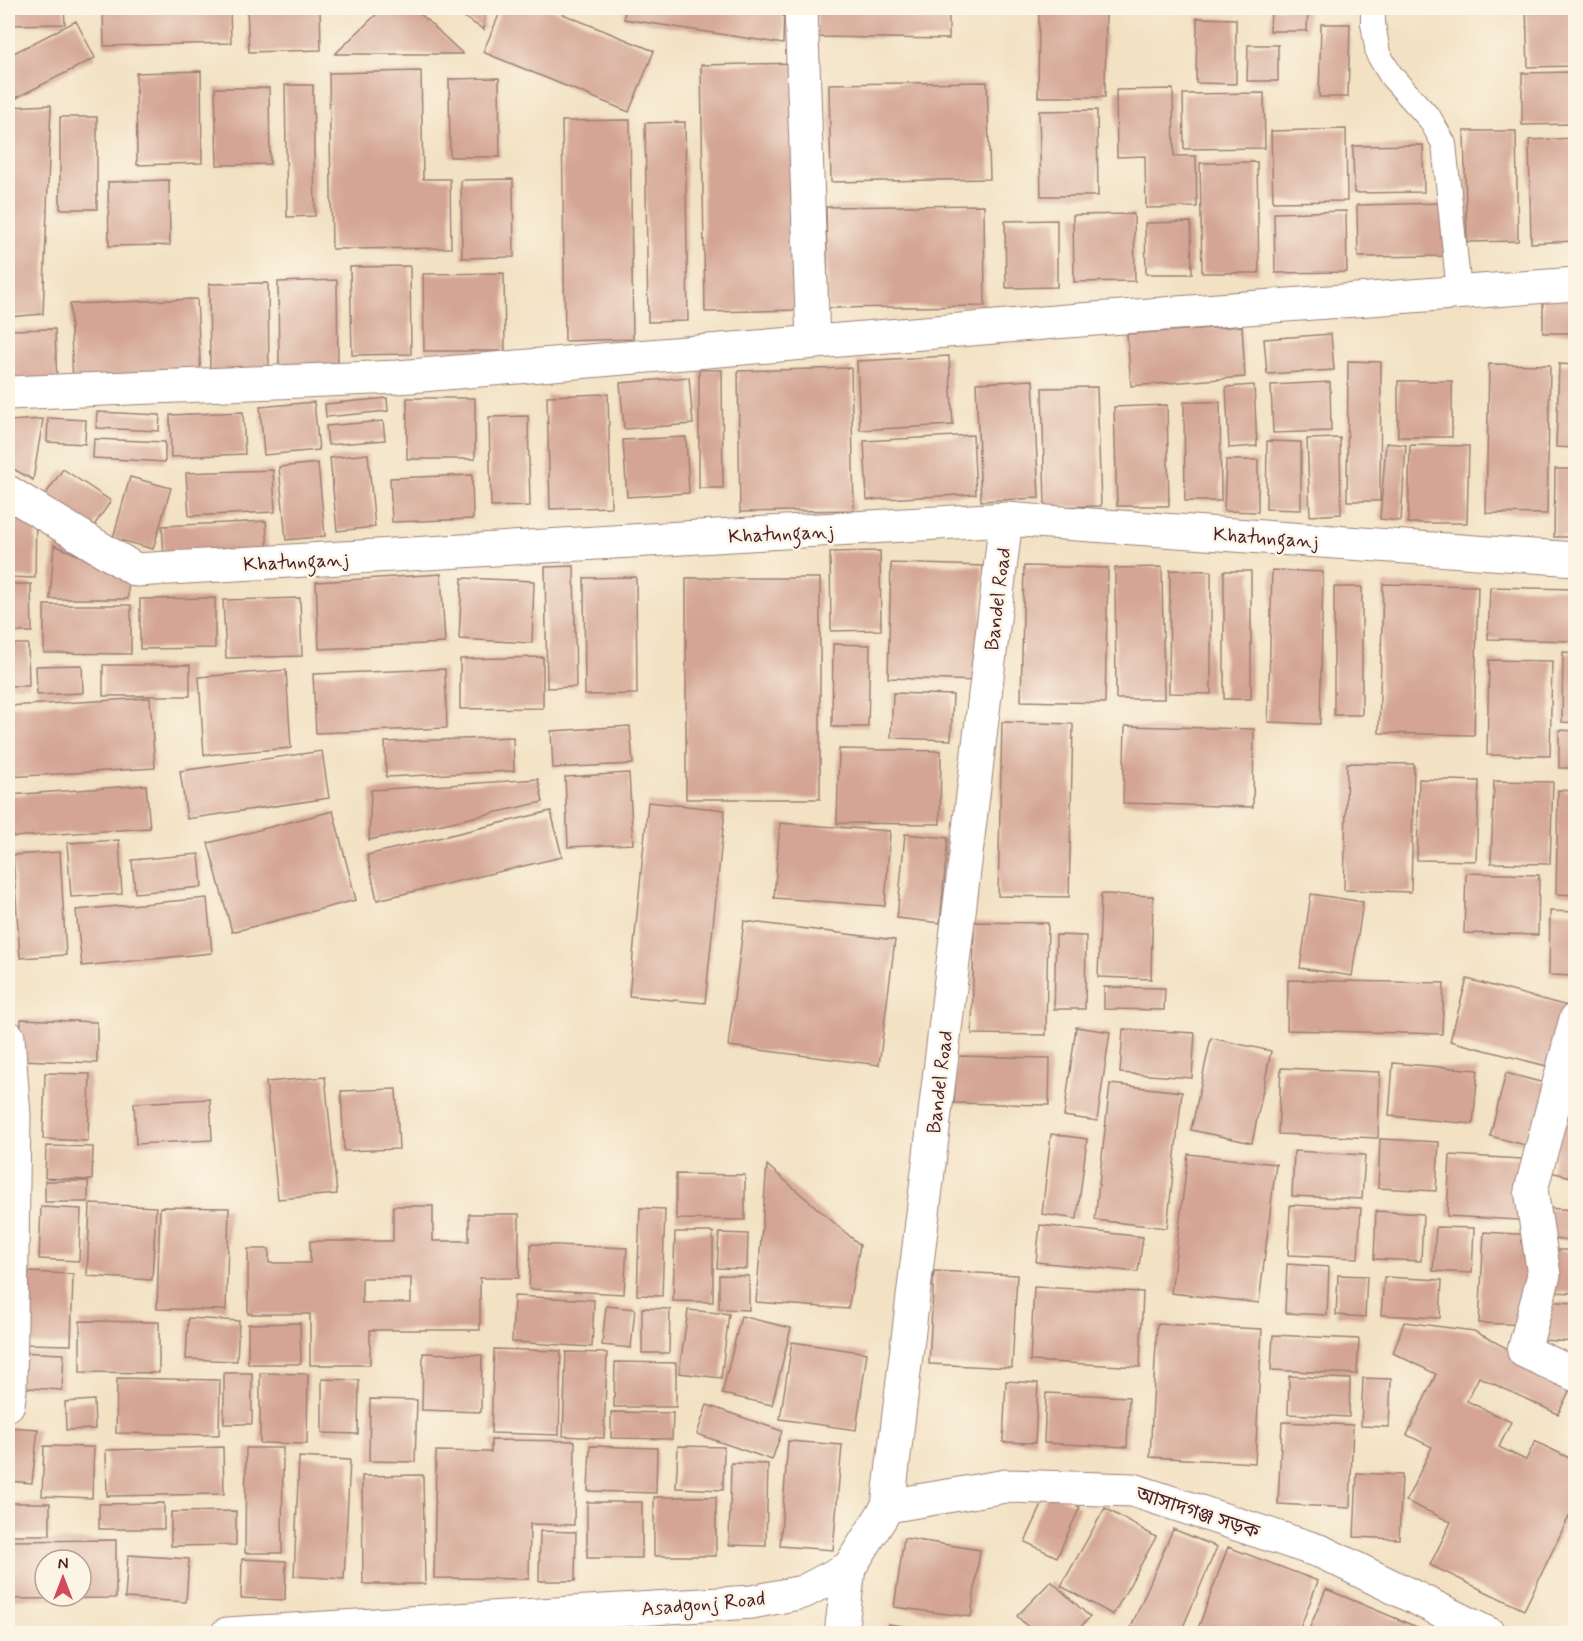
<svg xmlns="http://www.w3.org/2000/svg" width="1583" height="1641" font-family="Mynerve,'Noto Sans Bengali',sans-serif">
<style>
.building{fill:#d4a594;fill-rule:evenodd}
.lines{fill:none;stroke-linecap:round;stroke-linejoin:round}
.service-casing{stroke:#9e8076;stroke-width:26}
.minor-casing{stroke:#9e8076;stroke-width:35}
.service{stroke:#fff;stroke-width:24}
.minor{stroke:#fff;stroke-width:33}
.labels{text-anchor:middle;stroke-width:5;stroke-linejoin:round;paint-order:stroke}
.street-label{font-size:20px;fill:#4a1f2b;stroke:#fcf5e5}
</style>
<rect width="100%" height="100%" fill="#fcf5e5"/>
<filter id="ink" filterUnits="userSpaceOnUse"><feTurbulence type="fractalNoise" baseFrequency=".0167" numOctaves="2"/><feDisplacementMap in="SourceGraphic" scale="12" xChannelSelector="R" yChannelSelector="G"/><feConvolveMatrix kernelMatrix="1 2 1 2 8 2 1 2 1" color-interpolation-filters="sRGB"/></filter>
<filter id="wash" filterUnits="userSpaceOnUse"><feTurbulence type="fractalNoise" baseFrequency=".008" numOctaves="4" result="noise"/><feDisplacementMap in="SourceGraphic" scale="24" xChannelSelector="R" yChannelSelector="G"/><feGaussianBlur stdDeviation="1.35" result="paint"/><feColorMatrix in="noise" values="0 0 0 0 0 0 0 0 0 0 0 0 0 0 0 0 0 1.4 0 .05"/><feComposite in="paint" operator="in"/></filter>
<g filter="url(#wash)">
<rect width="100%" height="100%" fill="#f2e1c2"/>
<g id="blocks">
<!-- building -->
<path class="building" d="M9,8H64L65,24L9,25Z
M103,8H230L231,43L104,46Z
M247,8H320L321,50L249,52Z
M383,8H414L463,54H335Z
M450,8H485L484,30Z
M502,8H548L654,51L629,112L483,52Z
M625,8H784L783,44L624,19Z
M817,8H949V39L817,37Z
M1039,8H1106L1105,97H1038Z
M1271,8H1308L1307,31H1270Z
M1526,8H1576V66L1528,67Z
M1197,18L1236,19V84L1196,83Z
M76,21L95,58L8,102V56Z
M1321,24H1350L1348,97H1319Z
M1248,45H1278V81H1247Z
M799,63L802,310L705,312L701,65Z
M201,71L202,163L137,165L136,73Z
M421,71L423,179H450L451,248L332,249L329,73Z
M1576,72V124L1522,125V73Z
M499,78L500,157H450L449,79Z
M987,82L990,179L831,182L829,84Z
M285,85H313L315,216L287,217Z
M215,88H269L270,164L217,165Z
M1173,89L1174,156H1196L1197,207L1146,208L1145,156L1117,157L1116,90Z
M1264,93L1265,148L1184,149L1183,94Z
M51,105L43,314L8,317V107Z
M1097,110L1098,196H1041L1039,111Z
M60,117H97V209H60Z
M630,120L633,339L565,341L562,121Z
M685,122L688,321L648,322L645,123Z
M1346,129L1347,201L1273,202L1271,131Z
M1464,131H1516L1518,241L1467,242Z
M1576,138V241L1531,243L1529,140Z
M1423,145L1424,192L1354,193L1353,146Z
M1257,162L1259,273H1202L1200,163Z
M513,179L514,257L462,258L461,180Z
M169,180L170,245L109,246L108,182Z
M1447,203L1448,256L1358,257L1357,205Z
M984,205L985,306L828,308L826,207Z
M1346,211L1347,272L1275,273L1274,213Z
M1134,214L1135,281L1074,282L1073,215Z
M1057,220V287L1006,288L1005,221Z
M1191,222L1192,274H1146L1145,223Z
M410,266L411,354L352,355L350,267Z
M504,273L505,351H424L423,274Z
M337,280L338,368L279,369L278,282Z
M268,283L269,371L210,372L209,284Z
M1543,295H1576V333H1543Z
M197,299L201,381L73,386L70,304Z
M1242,326L1245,377L1131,386L1127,334Z
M55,329L57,385L8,386V330Z
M1331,334L1334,370L1267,374L1264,339Z
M949,356L953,425L860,430L857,361Z
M1348,361L1381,362L1380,501H1347Z
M1489,364L1550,365L1547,514L1486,513Z
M1559,364L1576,365V448L1556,447Z
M851,368L854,510L740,512L738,371Z
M699,370H722L723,488H699Z
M689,377L693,424L624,429L620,383Z
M1033,380L1039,498L981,501L976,383Z
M1398,381H1452V437H1398Z
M1330,382L1331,431L1273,433L1271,385Z
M1254,385L1257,446L1229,448L1226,387Z
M1097,387L1101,506L1045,507L1042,388Z
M608,394L611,507L550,509L547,396Z
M387,398L388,411L326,417L325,404Z
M407,398H475V459H407Z
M314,402L319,450L264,455L260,407Z
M1184,402H1220L1221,501H1185Z
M1167,405L1169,506H1117L1114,407Z
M97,412L160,415L159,431L96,428Z
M243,412L245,454L171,457L170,415Z
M528,416L530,506L491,507L489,417Z
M48,418L86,420L85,444L47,442Z
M43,419L33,480L8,466V421Z
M383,421L385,440L328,445L326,426Z
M973,435L976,494L867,500L864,441Z
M686,437L689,493L627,497L623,440Z
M1340,438L1341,514L1310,516L1307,439Z
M94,439L165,442V462L93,458Z
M1267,441L1301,442V510L1266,509Z
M1386,443L1406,445L1401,521L1380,519Z
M1410,445L1469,446L1467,523H1408Z
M368,454L375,527L337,531L330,458Z
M1226,460H1258V512L1224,511Z
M318,463L325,536L286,540L279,467Z
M63,469L111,501L93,527L45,495Z
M1555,469H1576V537H1554Z
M273,470L275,512L189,516L186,473Z
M472,475L473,519L392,522L390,478Z
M130,477L171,488L153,549L113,538Z
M8,512L36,513L35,578L8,577Z
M266,521L268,554L164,558L162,526Z
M54,545L128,576V599H50Z
M880,551L881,630L831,631L830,552Z
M891,563L983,566L979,681L888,678Z
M574,566L576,687L547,688L545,567Z
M1024,566L1108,568L1105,703L1021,701Z
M1162,567L1164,699H1116L1115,568Z
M1170,570L1211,571V694L1169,693Z
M1272,570L1323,572L1320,724L1268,722Z
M1224,571H1251V699H1224Z
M441,574L445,643L319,649L316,582Z
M636,577L637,694L585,695L584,578Z
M462,578L534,581L532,643L459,639Z
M686,578H820V799H686Z
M8,584H31L32,632H8Z
M1383,584L1478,586L1474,735L1379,733Z
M1334,587H1362V715H1334Z
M1490,587L1576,589V641L1488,639Z
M215,598V648L140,649V599Z
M300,598L302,656L226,658L223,600Z
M44,605H131V654L44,653Z
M8,644H28L29,686H8Z
M833,644L870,645L868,727H832Z
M1563,652L1576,653V723L1562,722Z
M543,657V708L460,709V659Z
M1489,660L1552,661L1550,756L1487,755Z
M82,665L83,693L37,695L36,666Z
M103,665H190V696H103Z
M445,669L447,728L316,733L313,674Z
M286,670L291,748L204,755L199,677Z
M893,693L953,695L951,740L891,738Z
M150,698L155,768L8,777V706Z
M1002,722L1073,724L1069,897L998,896Z
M630,726L633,764L553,768L551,731Z
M1125,726L1254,729L1253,807L1123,803Z
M1559,730L1576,731V768H1559Z
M513,737L514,771L386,777L385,742Z
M839,749L941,751L940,824L837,823Z
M322,751L329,798L187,819L180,771Z
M1347,763L1414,764L1411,892L1344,890Z
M629,773L633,844L568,847L565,777Z
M538,779L543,802L369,840L371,790Z
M1419,779L1479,781L1476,861L1417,860Z
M1494,781L1553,782L1550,864L1491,863Z
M146,785L150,828L13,837L10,795Z
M1558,790L1576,791V895L1556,894Z
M648,802L725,810L705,1003L629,996Z
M333,811L356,900L232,932L208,843Z
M551,811L562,857L377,900L367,855Z
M780,823L890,831L885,906L774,898Z
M905,834L948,838L940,923L897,918Z
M119,840L122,894L71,897L67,843Z
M60,852L66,955L20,958L13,855Z
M199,854L202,887L135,893L132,860Z
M1466,873L1539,875L1538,935L1464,933Z
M1101,894L1153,896L1151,979L1098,977Z
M1311,894L1363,902L1352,976L1300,968Z
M207,898L212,953L82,966L76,910Z
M1550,911L1576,912V976L1549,975Z
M744,921L895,940L879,1065L728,1046Z
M974,922L1048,923L1046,1035L972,1034Z
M1056,935L1086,936L1085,1009H1054Z
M1467,979L1575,1008L1558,1069L1450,1041Z
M1288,980L1444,983L1442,1034L1287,1030Z
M1104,987L1165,988L1164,1010L1104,1009Z
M21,1019L97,1022V1063L20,1060Z
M1076,1027L1110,1032L1097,1121L1064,1116Z
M1123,1029L1195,1033L1192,1078L1120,1073Z
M1211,1038L1271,1051L1252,1143L1191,1130Z
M956,1056L1050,1058L1049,1105L954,1103Z
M1393,1063L1478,1070L1473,1124L1389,1116Z
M1281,1068L1380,1072L1378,1138L1278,1134Z
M45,1073L90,1074L88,1141L43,1139Z
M1506,1073L1556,1086L1541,1149L1490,1136Z
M325,1077L337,1194L278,1199L266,1082Z
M1110,1084L1182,1092L1167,1228L1095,1220Z
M396,1089L399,1149L344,1151L341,1091Z
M210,1099L212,1140L136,1144L134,1103Z
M1568,1104L1576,1106V1178L1550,1172Z
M1051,1134L1087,1139L1077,1219L1042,1214Z
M1380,1139L1439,1142L1436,1191L1378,1188Z
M46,1146L93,1147L92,1180L45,1178Z
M1294,1151L1365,1155L1362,1199L1292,1196Z
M1188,1154L1276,1164L1259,1303L1171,1293Z
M1450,1155L1522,1159L1519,1220L1447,1216Z
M767,1165L860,1245L848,1309L756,1302Z
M676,1174L745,1175V1220L676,1219Z
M45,1181H88V1202H45Z
M90,1204L156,1207L152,1280L87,1276Z
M1290,1205L1361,1208L1358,1258L1288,1255Z
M393,1206H433V1241H469V1214H519V1278H480V1330H370V1365H310V1314H248V1249H269V1263H310V1241H393ZM362,1278H411V1303H362Z
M41,1207L81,1209L79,1261L39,1259Z
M160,1207L229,1208L226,1310L157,1309Z
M640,1208L665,1209L662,1296L637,1295Z
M1547,1208L1576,1210V1240L1546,1239Z
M1376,1211L1423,1214L1421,1261L1374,1259Z
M1040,1225L1143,1237L1138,1272L1036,1262Z
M1436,1227L1474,1228L1472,1273L1433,1271Z
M675,1232H713V1302L673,1301Z
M1484,1232L1535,1235L1530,1325L1479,1323Z
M719,1233L748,1234L747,1269L717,1268Z
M531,1244L627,1248L624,1294L529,1289Z
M1552,1250H1576V1293L1550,1292Z
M1287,1264L1329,1267L1327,1315L1285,1313Z
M934,1271L1017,1275L1012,1368L929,1364Z
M26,1272L73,1274L71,1345L24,1344Z
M719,1275L749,1276V1310L719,1309Z
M1338,1275L1367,1276L1365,1317L1336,1315Z
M1384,1277L1442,1280L1440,1318L1381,1315Z
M1034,1287L1143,1292L1140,1367L1030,1361Z
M514,1296L594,1300L592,1347L512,1342Z
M1542,1301L1576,1303V1342L1540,1340Z
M606,1306L635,1309L631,1348L602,1345Z
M642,1308L670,1309L669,1353H642Z
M688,1310L729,1314L721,1378L679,1373Z
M741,1316L791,1328L772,1405L722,1394Z
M188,1318L239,1321L237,1361L186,1359Z
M80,1321L159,1322V1373L80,1372Z
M1404,1322L1474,1331L1573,1383L1558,1414L1479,1377L1467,1401L1511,1422L1499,1447L1526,1460L1535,1441L1571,1459L1576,1449V1502L1524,1610L1430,1565L1451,1522L1406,1501L1432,1447L1407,1435L1436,1374L1393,1353Z
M300,1323L301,1364H248V1324Z
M1157,1324L1262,1329L1255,1463L1150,1457Z
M1273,1335L1359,1339L1357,1374L1271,1370Z
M792,1342L867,1353L856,1430L780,1419Z
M494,1349L561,1351L559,1435L491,1433Z
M15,1352L64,1354L62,1390L13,1387Z
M566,1352L607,1353L604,1438L563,1436Z
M423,1353L482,1355L481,1412L422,1410Z
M615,1362L676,1363V1407H614Z
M224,1373H252V1424H224Z
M260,1373L308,1374L307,1444L260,1443Z
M1289,1376L1350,1379L1349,1417L1288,1414Z
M117,1378L220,1380L219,1435L116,1433Z
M1363,1378L1391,1379L1389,1427L1361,1426Z
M322,1379L359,1380L358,1434L322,1433Z
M1006,1381L1038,1383L1035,1443L1003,1442Z
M1046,1393L1129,1397L1127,1447L1044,1443Z
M370,1399L417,1400L415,1462L369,1461Z
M94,1400L95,1429L66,1430L65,1402Z
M707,1405L782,1431L772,1460L697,1434Z
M611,1412L673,1413L672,1439L611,1438Z
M1282,1422L1353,1425L1350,1508L1278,1504Z
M8,1427L38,1429L32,1483L8,1481Z
M491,1440L575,1441L574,1525L530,1524L529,1579L434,1578L436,1451L491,1452Z
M788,1441L842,1445L833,1550L780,1546Z
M44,1446L94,1447L92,1498L42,1496Z
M590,1446L657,1448L656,1493L588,1491Z
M678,1446L724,1447L723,1490L676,1488Z
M223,1447L224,1494L107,1496L106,1450Z
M246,1448H283L282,1553H245Z
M299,1457L350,1460L344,1579L294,1576Z
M731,1463L768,1464L766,1546L729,1545Z
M1357,1473L1402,1475L1399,1539L1354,1537Z
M423,1475L425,1584H363L362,1476Z
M1048,1492L1080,1507L1057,1557L1025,1542Z
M654,1497H716V1556H654Z
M587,1502H642V1558H587Z
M8,1503H50V1535H8Z
M164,1503V1529H99V1504Z
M1105,1508L1156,1537L1113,1615L1061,1586Z
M236,1511V1545L171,1546V1512Z
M1173,1529L1217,1547L1180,1634H1147L1131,1627Z
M540,1531L576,1532L575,1581H539Z
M904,1538L980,1550L971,1617L894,1607Z
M116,1540V1598L8,1599V1541ZM45,1560H81V1596H45Z
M1228,1547L1318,1581L1298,1634H1196Z
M128,1555L189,1559L186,1602L125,1598Z
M242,1559L286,1561L285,1600L241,1598Z
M1051,1581L1090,1617L1074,1634H1035L1017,1616Z
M1326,1589L1419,1628L1417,1634H1307Z
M889,1624L944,1632V1634H888Z"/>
</g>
</g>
<g filter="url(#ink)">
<use href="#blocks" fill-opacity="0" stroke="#9e8076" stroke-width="1.5"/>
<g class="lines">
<!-- service casing -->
<g class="service-casing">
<path id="service" d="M1373,8V23L1378,54L1392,77L1430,119L1444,144L1459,292"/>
</g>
<!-- minor casing -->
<g class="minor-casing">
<path id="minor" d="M801,8L813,342
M8,393L398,377L1067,321L1576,284
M8,492L136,570L1006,519L1576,559
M1576,1019L1531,1190L1544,1275L1524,1351L1576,1375
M8,1037L14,1115L10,1390L8,1404
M888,1506L1006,1486L1133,1490L1322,1552L1489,1634
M227,1634L752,1602L803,1592L849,1568
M841,1634L849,1568L888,1506L1006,519"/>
</g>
<!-- service -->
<use href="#service" class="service"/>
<!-- minor -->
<use href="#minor" class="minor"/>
</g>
</g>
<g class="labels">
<!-- street labels -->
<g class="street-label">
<text transform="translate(781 533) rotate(-3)" y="7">Khatunganj</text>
<text transform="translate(1266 537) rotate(4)" y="7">Khatunganj</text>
<text transform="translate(296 561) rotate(-3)" y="7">Khatunganj</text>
<text transform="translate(997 599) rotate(-83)" y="7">Bandel Road</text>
<text transform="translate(939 1082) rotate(-83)" y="7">Bandel Road</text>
<text transform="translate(1198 1512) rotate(18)" y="7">আসাদগঞ্জ সড়ক</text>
<text transform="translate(703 1603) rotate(-5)" y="7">Asadgonj Road</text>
</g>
</g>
<!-- margin -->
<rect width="1583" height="1641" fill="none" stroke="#fcf5e5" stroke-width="30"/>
<!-- north arrow -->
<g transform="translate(63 1578)"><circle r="28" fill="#fcf5e5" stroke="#b59f9b" stroke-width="1.5"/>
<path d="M0-4.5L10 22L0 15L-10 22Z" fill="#d1495b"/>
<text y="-9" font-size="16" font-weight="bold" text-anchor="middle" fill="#4a1f2b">N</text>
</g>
</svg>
